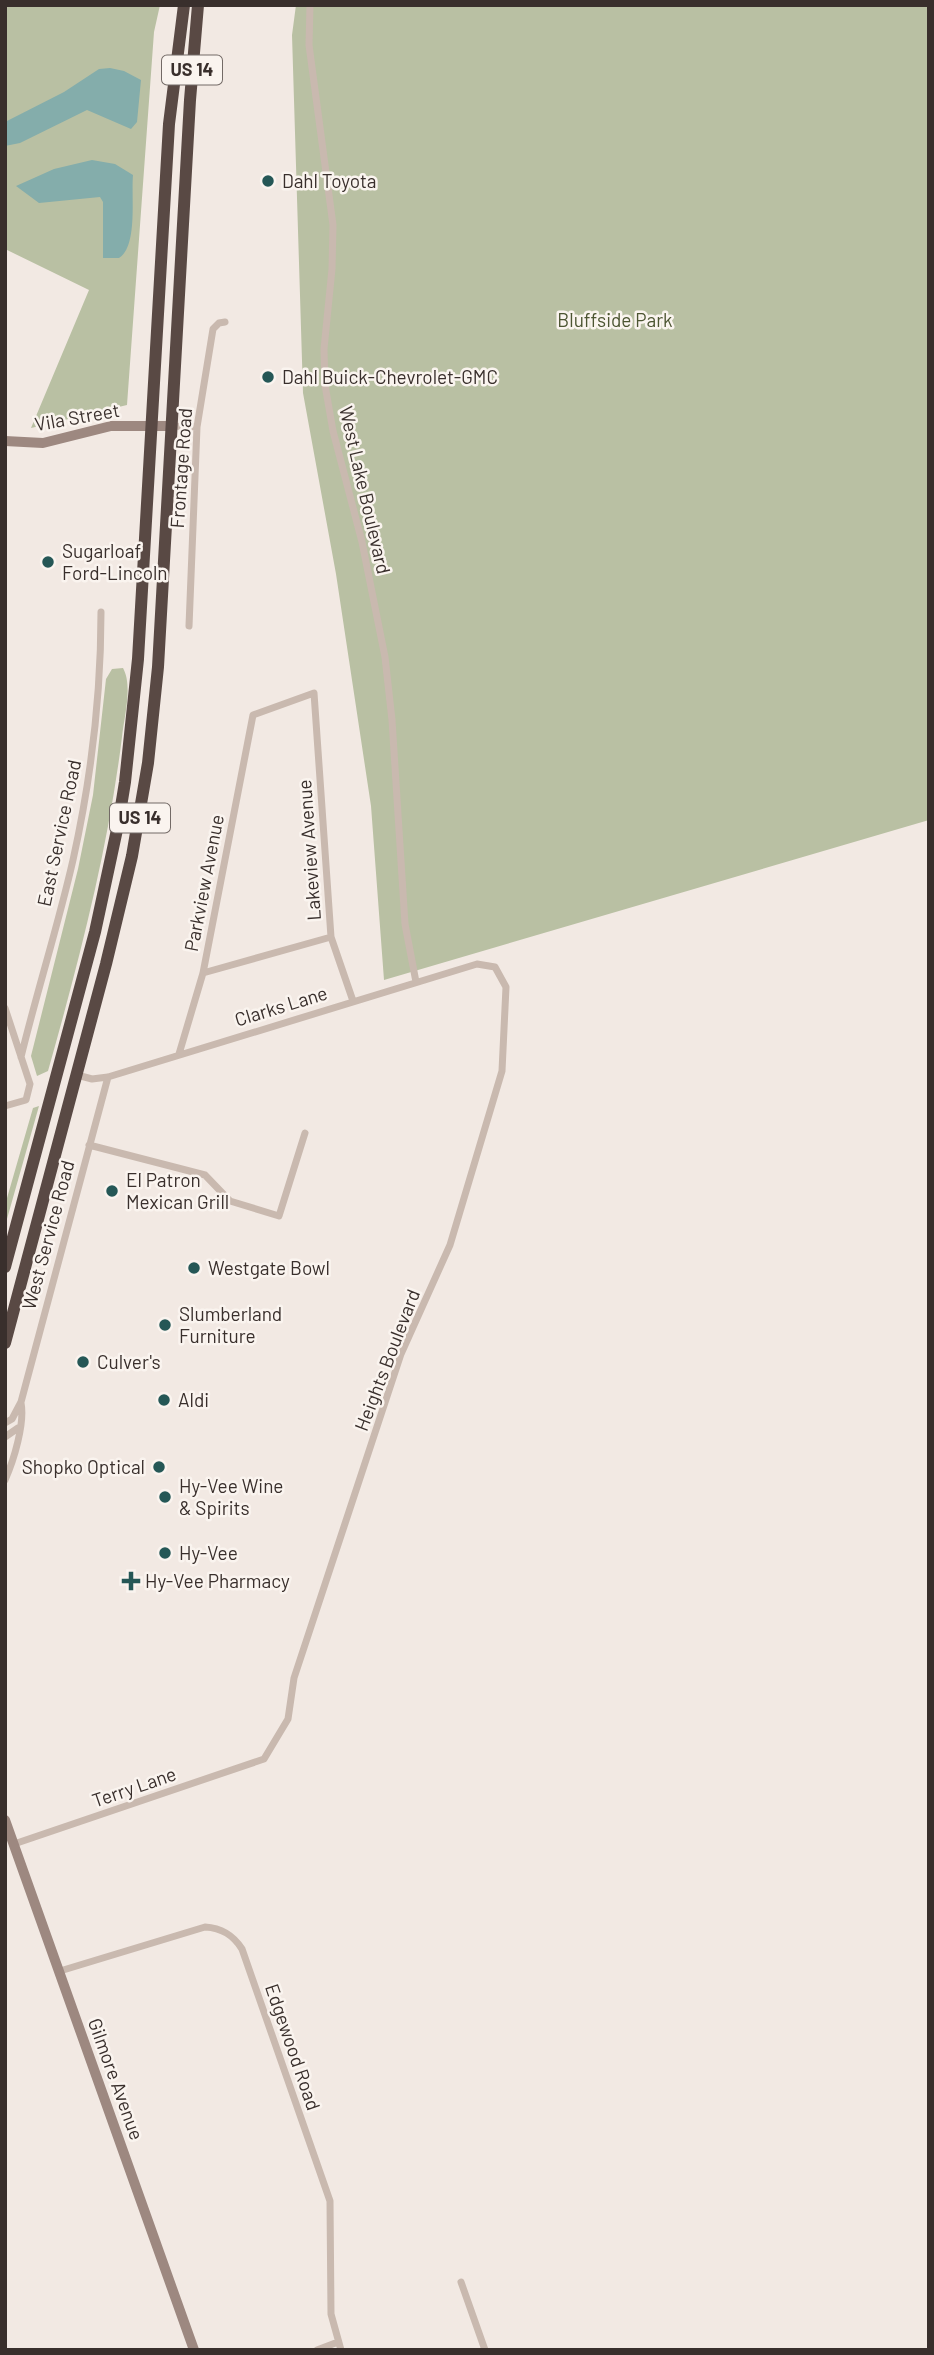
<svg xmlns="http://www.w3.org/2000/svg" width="934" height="2355" font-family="Barlow,sans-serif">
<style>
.green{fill:#b9c0a3}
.water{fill:#84adab}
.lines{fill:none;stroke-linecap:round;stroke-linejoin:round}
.street{stroke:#c9b9af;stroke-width:7}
.secondary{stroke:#9d8880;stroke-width:10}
.highway{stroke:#594944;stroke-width:12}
.poi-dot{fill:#255756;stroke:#faf4ef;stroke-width:2.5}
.labels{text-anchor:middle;stroke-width:5;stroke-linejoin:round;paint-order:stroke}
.shield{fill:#faf4ef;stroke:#736a66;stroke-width:2}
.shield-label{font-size:18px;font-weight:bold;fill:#392f2c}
.poi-label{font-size:19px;fill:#392f2c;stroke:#faf4ef;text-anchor:start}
.park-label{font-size:19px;fill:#4c5532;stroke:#faf4ef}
.street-label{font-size:19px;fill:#392f2c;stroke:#faf4ef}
</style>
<rect width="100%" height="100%" fill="#f2e9e3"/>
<!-- green -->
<path class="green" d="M5,5H160L154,32L127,405L31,428L89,290L5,249Z
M296,5H929V820L384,980L371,806L336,574L303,393L292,35Z
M123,668C133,686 124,717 122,737C108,850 79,961 48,1071L37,1076L31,1056L78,869L93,795L106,679L112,669Z
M39,1106L5,1226V1205L33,1108Z"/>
<!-- water -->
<path class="water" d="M110,68L124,71L141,80L137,122L131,129L87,110L20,143L5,146V122L64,92L99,69Z
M92,160L115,164L133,175C131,197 138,246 119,258H103V202L100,197L39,203L16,186L54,169Z"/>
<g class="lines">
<!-- street -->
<path class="street" d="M310,5L309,45L333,225L332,269L324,349L325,385L333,431L362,542L385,657L392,720L405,924L416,982
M171,426L197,427
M189,626L197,427L213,329L219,323L225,322
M203,973L331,937
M5,1008L30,1084L26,1100L5,1106
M179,1054L203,973L253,715L314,693L331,937L353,1001
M21,1057C37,991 58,926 73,860C91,779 101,696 101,612
M89,1145L205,1175L230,1201L279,1216L305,1133
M5,1423L12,1419L21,1402L108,1077
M5,1437L18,1428
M5,1480C14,1460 25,1423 21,1403
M14,1844L264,1759L288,1719L294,1678L401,1354L450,1245L502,1071L506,987L495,967L477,964L108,1077L92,1079L77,1075
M60,1971L205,1927C222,1928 233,1935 242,1949L330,2201L331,2314L341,2350
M461,2282L485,2350
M317,2350L338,2342"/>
<!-- secondary -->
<path class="secondary" d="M5,441L43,443L111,426H171
M5,1820L194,2350"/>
<!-- highway -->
<path class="highway" d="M5,1267L95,932L118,825L125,782L138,659L169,124L184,5
M5,1343L106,964L132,856L148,763L158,667L190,100L198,5"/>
</g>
<!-- markers -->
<g class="poi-dot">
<circle cx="268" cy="181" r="7"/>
<circle cx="268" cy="377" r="7"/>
<circle cx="48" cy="562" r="7"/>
<circle cx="112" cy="1191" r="7"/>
<circle cx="194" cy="1268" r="7"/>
<circle cx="165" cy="1325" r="7"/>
<circle cx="83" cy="1362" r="7"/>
<circle cx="164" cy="1400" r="7"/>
<circle cx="159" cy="1467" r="7"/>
<circle cx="165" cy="1497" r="7"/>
<circle cx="165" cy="1553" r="7"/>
<path d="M127.5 1570.5h7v7h7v7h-7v7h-7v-7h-7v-7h7z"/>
</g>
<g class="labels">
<!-- shield labels -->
<g class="shield">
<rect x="162" y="55.5" width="60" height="29" rx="5"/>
<rect x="110" y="803.5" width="60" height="29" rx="5"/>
</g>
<g class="shield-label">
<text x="192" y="76">US 14</text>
<text x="140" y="824">US 14</text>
</g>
<!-- poi labels -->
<g class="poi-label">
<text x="282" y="188">Dahl Toyota</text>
<text x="282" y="384">Dahl Buick-Chevrolet-GMC</text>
<text x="62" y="558">Sugarloaf<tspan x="62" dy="22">Ford-Lincoln</tspan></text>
<text x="126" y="1187">El Patron<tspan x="126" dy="22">Mexican Grill</tspan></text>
<text x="208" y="1275">Westgate Bowl</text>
<text x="179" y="1321">Slumberland<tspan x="179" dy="22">Furniture</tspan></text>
<text x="97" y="1369">Culver's</text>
<text x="178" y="1407">Aldi</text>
<text x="145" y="1474" text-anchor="end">Shopko Optical</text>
<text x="179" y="1493">Hy-Vee Wine<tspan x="179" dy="22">&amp; Spirits</tspan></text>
<text x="179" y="1560">Hy-Vee</text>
<text x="145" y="1588">Hy-Vee Pharmacy</text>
</g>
<!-- park labels -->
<g class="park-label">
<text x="615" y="327">Bluffside Park</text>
</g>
<!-- street labels -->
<g class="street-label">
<text transform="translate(77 417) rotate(-10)" y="7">Vila Street</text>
<text transform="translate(181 468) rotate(-86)" y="7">Frontage Road</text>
<text transform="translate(365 490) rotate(77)" y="7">West Lake Boulevard</text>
<text transform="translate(59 833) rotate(-78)" y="7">East Service Road</text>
<text transform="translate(309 850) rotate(-94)" y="7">Lakeview Avenue</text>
<text transform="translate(204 883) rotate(-79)" y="7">Parkview Avenue</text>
<text transform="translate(281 1006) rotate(-17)" y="7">Clarks Lane</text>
<text transform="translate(48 1235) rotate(-75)" y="7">West Service Road</text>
<text transform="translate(387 1360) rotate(-69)" y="7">Heights Boulevard</text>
<text transform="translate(134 1787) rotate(-19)" y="7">Terry Lane</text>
<text transform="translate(293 2047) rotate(71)" y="7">Edgewood Road</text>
<text transform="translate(116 2079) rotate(70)" y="7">Gilmore Avenue</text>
</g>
</g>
<!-- border -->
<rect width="934" height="2355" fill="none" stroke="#392f2c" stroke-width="14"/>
</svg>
